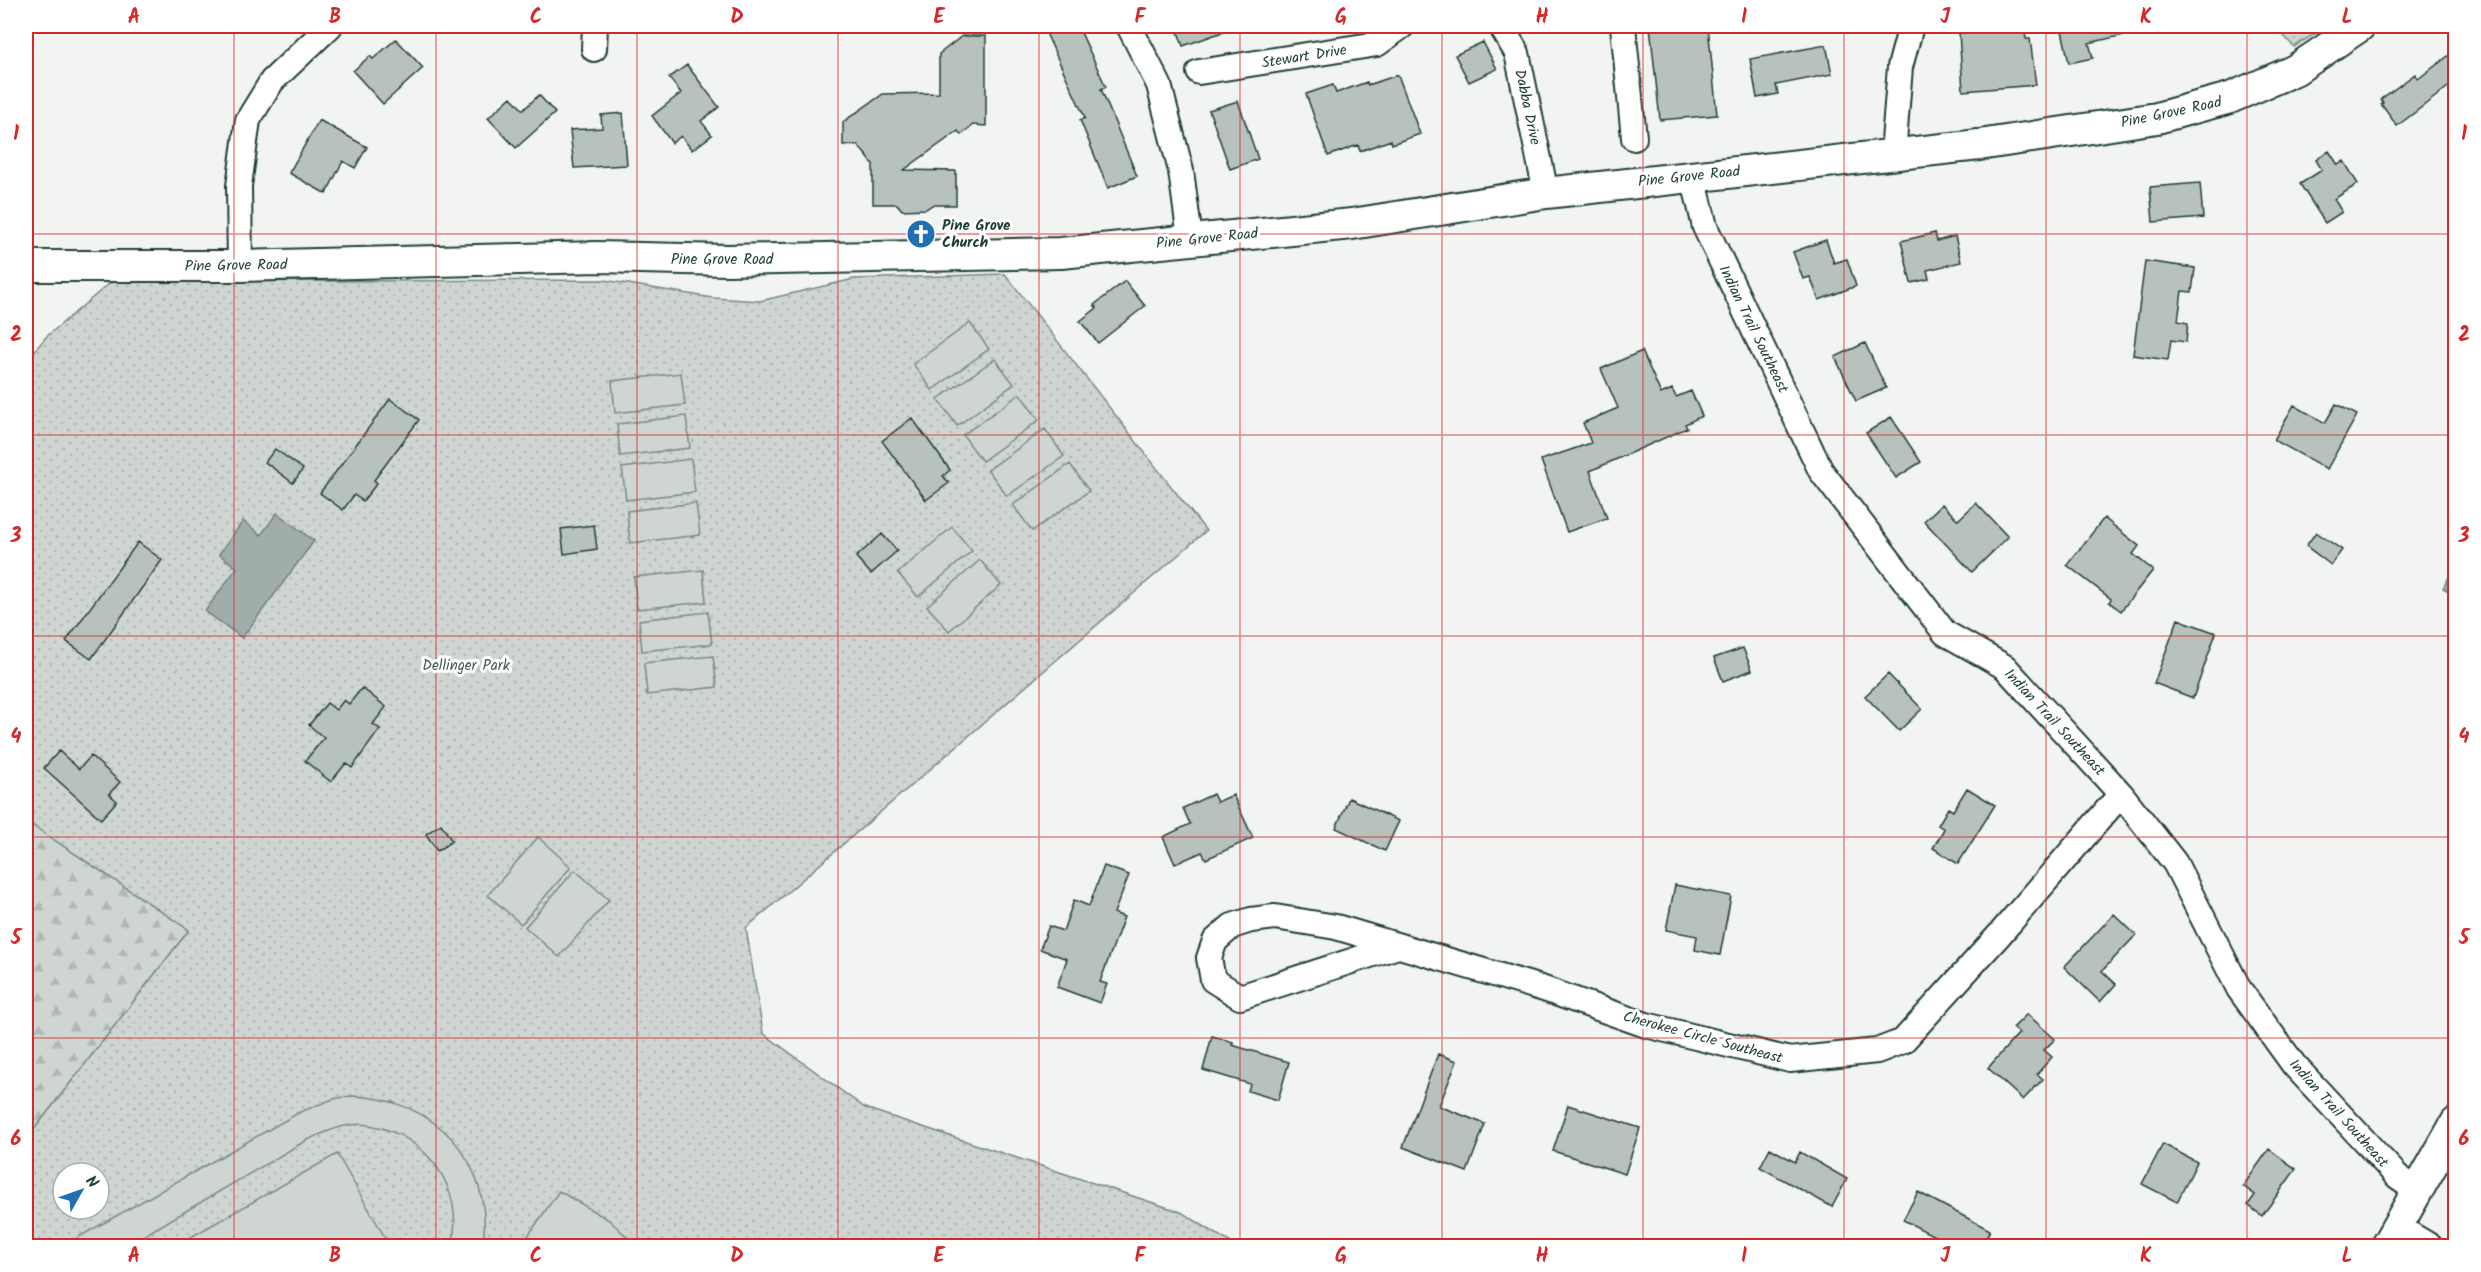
<svg xmlns="http://www.w3.org/2000/svg" width="2481" height="1272" font-family="Kalam,sans-serif">
<style>
.forest{fill:url(#forest-firs);stroke:#768984;stroke-width:1.5}
.park{fill:url(#park-dots);stroke:#768984;stroke-width:1.5;fill-rule:evenodd}
.garden{fill:#ced5d3;stroke:#768984;stroke-width:1.5}
.water{fill:#a1adaa;stroke:#6d807b;stroke-width:1.5}
.building{fill:#b7c1bd;stroke:#1f3d34;stroke-width:1.5}
.lines{fill:none;stroke-linecap:round;stroke-linejoin:round}
.minor-casing{stroke:#1f3d34;stroke-width:28}
.tertiary-casing{stroke:#1f3d34;stroke-width:34}
.minor{stroke:#fff;stroke-width:24}
.tertiary{stroke:#fff;stroke-width:30}
.grid{fill:none;stroke:#d62828;stroke-width:1.5;stroke-opacity:0.55}
.labels{text-anchor:middle;stroke-width:6;stroke-linejoin:round;paint-order:stroke}
.street-label{font-size:15px;fill:#1f3d34;stroke:#fff}
.poi-label{font-size:15px;font-weight:bold;fill:#1f3d34;stroke:#fff;text-anchor:start}
.park-label{font-size:15px;fill:#425b54;stroke:#fff}
.neatline{fill:none;stroke:#d62828;stroke-width:2}
.grid-label{font-size:20px;text-anchor:middle;font-weight:bold;fill:#d62828}
</style>
<defs>
<pattern id="forest-firs" width="22" height="20" patternUnits="userSpaceOnUse" patternTransform="scale(1.5)"><rect width="22" height="20" fill="#ced5d3"/><path d="M5 1l3.5 6h-7zM16 11l3.5 6h-7z" fill="#b0b8b6"/></pattern>
<pattern id="park-dots" width="8" height="8" patternUnits="userSpaceOnUse" patternTransform="scale(1.5)"><rect width="8" height="8" fill="#ced5d3"/><path d="M2 2h.1M6 6h.1" fill="none" stroke="#b0b8b6" stroke-width="1.8" stroke-linecap="round"/></pattern>
</defs>
<rect width="100%" height="100%" fill="#f2f3f3"/>
<filter id="ink" filterUnits="userSpaceOnUse"><feTurbulence type="fractalNoise" baseFrequency=".0167" numOctaves="2"/><feDisplacementMap in="SourceGraphic" scale="12" xChannelSelector="R" yChannelSelector="G"/><feConvolveMatrix kernelMatrix="1 2 1 2 8 2 1 2 1" color-interpolation-filters="sRGB"/></filter>
<g filter="url(#ink)">
<!-- forest -->
<path class="forest" d="M26,821L189,930L26,1140Z"/>
<!-- park -->
<path class="park" d="M2275,26H2327L2294,47Z
M1005,274L1206,531L746,928L763,1033L865,1108L1181,1212L1236,1246H26V1140L189,930L26,821V361L46,337L111,282L604,280L713,298L760,301L854,279ZM63,1173H99V1209H63Z"/>
<!-- garden -->
<path class="garden" d="M970,323L989,349L932,390L913,364Z
M995,359L1014,384L957,426L938,399Z
M681,373L685,405L615,413L612,381Z
M1020,394L1039,420L982,461L963,435Z
M686,416L690,448L620,456L617,424Z
M1045,429L1064,456L1007,496L988,470Z
M691,459L695,492L626,500L622,468Z
M1070,464L1089,491L1032,531L1013,505Z
M696,503L700,535L630,543L627,511Z
M952,527L972,551L918,597L898,573Z
M980,560L1001,585L949,631L927,606Z
M703,570L706,602L637,609L634,577Z
M708,612L712,644L642,651L639,620Z
M713,656L717,687L647,695L644,663Z
M538,837L571,867L521,924L488,895Z
M575,870L609,900L559,957L525,927Z
M351,1096C436,1098 494,1161 483,1246H452C465,1189 428,1135 369,1125C348,1121 326,1132 307,1140L126,1246H63L300,1112L333,1099Z
M337,1154L390,1246H175Z
M559,1191L609,1220L637,1246H521Z"/>
<!-- water -->
<path class="water" d="M277,513L314,541L242,638L205,611L237,568L219,554L243,521L261,535Z
M2455,566V595L2443,588Z"/>
<!-- building -->
<path class="building" d="M1062,26H1078L1106,87L1101,89L1137,176L1108,188L1080,120L1085,118L1046,33Z
M1176,26H1234V28L1183,46Z
M1650,26H1708L1717,115L1660,120Z
M2002,26H2024L2026,39H2030L2036,85L1963,91L1959,33L2002,30Z
M2061,26H2136L2137,32L2089,43L2093,58L2069,63Z
M962,36H986V126L973,125L961,135L958,131L904,170L956,171V205H932L926,209L902,210L897,204H873V164L858,145H843V122L883,94L939,93V54Z
M396,39L423,68L383,104L353,71L370,56L373,59Z
M1483,42L1497,69L1469,82L1455,55Z
M1826,45L1832,74L1776,85L1778,94L1757,98L1750,59Z
M2456,50V81L2397,126L2381,104L2383,103L2381,99L2415,74L2418,79Z
M687,65L719,107L701,121L712,135L692,150L681,136L672,143L652,116L681,93L669,78Z
M1398,75L1420,134L1392,144L1391,140L1360,151L1358,145L1328,156L1306,94L1333,85L1336,93L1367,82L1368,85Z
M539,95L555,113L516,148L488,118L511,97L523,110Z
M1238,101L1258,159L1230,169L1209,110Z
M623,113L627,165L574,168L570,130L602,128L601,115Z
M319,120L367,147L355,168L343,161L326,194L289,173Z
M2329,151L2338,165L2344,161L2358,184L2334,199L2342,212L2325,223L2300,184L2322,170L2316,160Z
M2200,183L2203,218L2153,222L2150,187Z
M1935,233L1937,241L1955,236L1961,262L1927,270L1929,279L1911,283L1901,241Z
M1826,240L1834,263L1847,259L1856,286L1819,300L1810,277L1803,279L1793,252Z
M2145,261L2195,268L2192,292L2182,291L2178,321L2188,323L2186,342L2171,340L2168,360L2133,355Z
M1125,281L1145,306L1098,343L1080,321L1097,308L1094,305Z
M1865,343L1886,388L1856,401L1835,357Z
M1642,351L1661,394L1672,389L1676,397L1691,391L1702,416L1685,424L1687,428L1590,471L1607,518L1567,532L1541,460L1591,443L1583,423L1618,408L1601,369Z
M390,399L419,420L374,480L377,483L363,501L354,495L343,510L320,493Z
M2336,404L2357,415L2327,469L2274,440L2294,405L2325,423Z
M1891,417L1921,462L1896,478L1866,433Z
M912,418L950,470L943,476L949,483L926,500L882,441Z
M275,449L303,469L293,483L265,462Z
M1976,503L2008,537L1972,572L1924,521L1942,504L1958,520Z
M2104,518L2139,546L2133,554L2153,570L2121,611L2109,602L2111,599L2067,565Z
M594,525L597,549L564,554L561,529Z
M2316,532L2342,550L2331,565L2306,546Z
M882,534L897,551L871,574L856,557Z
M138,542L162,560L91,659L66,641Z
M2178,619L2216,633L2193,698L2154,683Z
M1743,648L1752,670L1723,681L1714,658Z
M1888,674L1922,709L1899,731L1865,696Z
M362,688L386,707L373,724L380,729L352,768L346,763L331,782L305,761L324,738L309,725L327,703L336,710L344,700L349,704Z
M59,751L79,769L91,756L120,782L109,794L117,801L101,819L44,768Z
M1967,788L1995,805L1958,864L1933,848L1944,829L1938,825L1948,808L1953,811Z
M1213,794L1217,802L1233,795L1253,838L1206,859L1202,852L1175,864L1163,837L1190,824L1183,808Z
M1349,798L1399,821L1385,851L1336,828Z
M441,824L452,841L437,851L426,834Z
M1104,866L1129,875L1114,913L1124,917L1100,982L1107,984L1100,1003L1057,987L1067,959L1040,949L1049,926L1063,931L1074,900L1089,906Z
M1675,885L1731,896L1720,955L1695,950L1697,936L1666,930Z
M2114,914L2136,935L2102,971L2116,984L2100,1002L2064,967Z
M2027,1014L2055,1039L2044,1050L2052,1057L2037,1074L2043,1079L2023,1100L1988,1068L2019,1033L2013,1028Z
M1212,1036L1233,1042L1232,1045L1289,1062L1278,1100L1248,1091L1250,1084L1203,1070Z
M1438,1054L1457,1061L1439,1106L1485,1124L1467,1172L1403,1147Z
M1568,1105L1640,1128L1625,1174L1553,1151Z
M2163,1144L2197,1162L2177,1202L2142,1184Z
M1770,1148L1795,1162L1800,1152L1847,1179L1832,1207L1760,1167Z
M2269,1149L2296,1169L2262,1216L2248,1205L2255,1195L2243,1186Z
M1918,1192L1990,1230L1982,1246H1954L1903,1220Z"/>
<g class="lines">
<!-- minor casing -->
<g class="minor-casing">
<path id="minor" d="M1129,26L1159,85L1181,171L1190,239
M1501,26L1517,53L1546,193
M1623,26L1634,138
M594,49L595,26
M1199,72L1377,44L1402,26
M1893,154L1900,67L1911,26
M1693,176L1705,227L1821,471L1945,633L2005,667L2121,794L2175,863L2239,989L2294,1065L2397,1176L2418,1191
M240,266L239,186L248,120L272,81L330,26
M1398,946L1240,997L1213,980L1209,958L1215,941L1232,926L1251,920L1275,917L1336,927L1544,989L1646,1025L1790,1060L1877,1051L1903,1041L2000,934L2121,794
M2398,1227L2430,1246"/>
</g>
<!-- tertiary casing -->
<g class="tertiary-casing">
<path id="tertiary" d="M26,266H240L597,257L728,260L1061,253L1352,224L1546,193L1979,145L2157,118L2230,98L2295,70L2360,26
M2386,1246L2456,1123"/>
</g>
<!-- minor -->
<use href="#minor" class="minor"/>
<!-- tertiary -->
<use href="#tertiary" class="tertiary"/>
</g>
</g>
<!-- grid -->
<path class="grid" d="M234,26V1246M436,26V1246M637,26V1246M838,26V1246M1039,26V1246M1240,26V1246M1442,26V1246M1643,26V1246M1844,26V1246M2046,26V1246M2247,26V1246M26,234H2456M26,435H2456M26,636H2456M26,837H2456M26,1038H2456"/>
<!-- icons -->
<defs>
<g id="church-disc" transform="scale(1.5)"><circle r="9.5" fill="#1f6fb2" stroke="#fff"/><path d="M-1.2-6h2.4v3.5h3.3v2.4h-3.3V6h-2.4V-.1h-3.3v-2.4h3.3Z" fill="#fff"/></g>
</defs>
<g fill-rule="evenodd">
<use href="#church-disc" x="921" y="234"/>
</g>
<g class="labels">
<!-- street labels -->
<g class="street-label">
<text transform="translate(1304 56) rotate(-9)" y="5">Stewart Drive</text>
<text transform="translate(1528 107) rotate(78)" y="5">Dabba Drive</text>
<text transform="translate(2171 112) rotate(-12)" y="5">Pine Grove Road</text>
<text transform="translate(1689 176) rotate(-6)" y="5">Pine Grove Road</text>
<text transform="translate(1207 238) rotate(-6)" y="5">Pine Grove Road</text>
<text x="722" y="264">Pine Grove Road</text>
<text transform="translate(236 265) rotate(-1)" y="5">Pine Grove Road</text>
<text transform="translate(1754 329) rotate(64)" y="5">Indian Trail Southeast</text>
<text transform="translate(2055 722) rotate(47)" y="5">Indian Trail Southeast</text>
<text transform="translate(1703 1037) rotate(15)" y="5">Cherokee Circle Southeast</text>
<text transform="translate(2339 1113) rotate(48)" y="5">Indian Trail Southeast</text>
</g>
<!-- poi labels -->
<g class="poi-label">
<text x="942" y="230">Pine Grove<tspan x="942" dy="17">Church</tspan></text>
</g>
<!-- park labels -->
<g class="park-label">
<text x="466" y="670">Dellinger Park</text>
</g>
</g>
<!-- margin -->
<rect width="2481" height="1272" fill="none" stroke="#fff" stroke-width="66"/>
<!-- north arrow -->
<g transform="translate(81 1191) rotate(50)"><circle r="28" fill="#ffffff" stroke="#a5b1ae" stroke-width="1.5"/>
<path d="M0-4.5L10 22L0 15L-10 22Z" fill="#1f6fb2"/>
<text y="-9" font-size="16" font-weight="bold" text-anchor="middle" fill="#1f3d34">N</text>
</g>
<rect x="33" y="33" width="2415" height="1206" class="neatline"/>
<g class="grid-label">
<text x="134" y="23">A</text>
<text x="335" y="23">B</text>
<text x="536" y="23">C</text>
<text x="737" y="23">D</text>
<text x="939" y="23">E</text>
<text x="1140" y="23">F</text>
<text x="1341" y="23">G</text>
<text x="1542" y="23">H</text>
<text x="1744" y="23">I</text>
<text x="1945" y="23">J</text>
<text x="2146" y="23">K</text>
<text x="2347" y="23">L</text>
<text x="16" y="140">1</text>
<text x="2464" y="140">1</text>
<text x="16" y="341">2</text>
<text x="2464" y="341">2</text>
<text x="16" y="542">3</text>
<text x="2464" y="542">3</text>
<text x="16" y="743">4</text>
<text x="2464" y="743">4</text>
<text x="16" y="944">5</text>
<text x="2464" y="944">5</text>
<text x="16" y="1145">6</text>
<text x="2464" y="1145">6</text>
<text x="134" y="1262">A</text>
<text x="335" y="1262">B</text>
<text x="536" y="1262">C</text>
<text x="737" y="1262">D</text>
<text x="939" y="1262">E</text>
<text x="1140" y="1262">F</text>
<text x="1341" y="1262">G</text>
<text x="1542" y="1262">H</text>
<text x="1744" y="1262">I</text>
<text x="1945" y="1262">J</text>
<text x="2146" y="1262">K</text>
<text x="2347" y="1262">L</text>
</g>
</svg>
